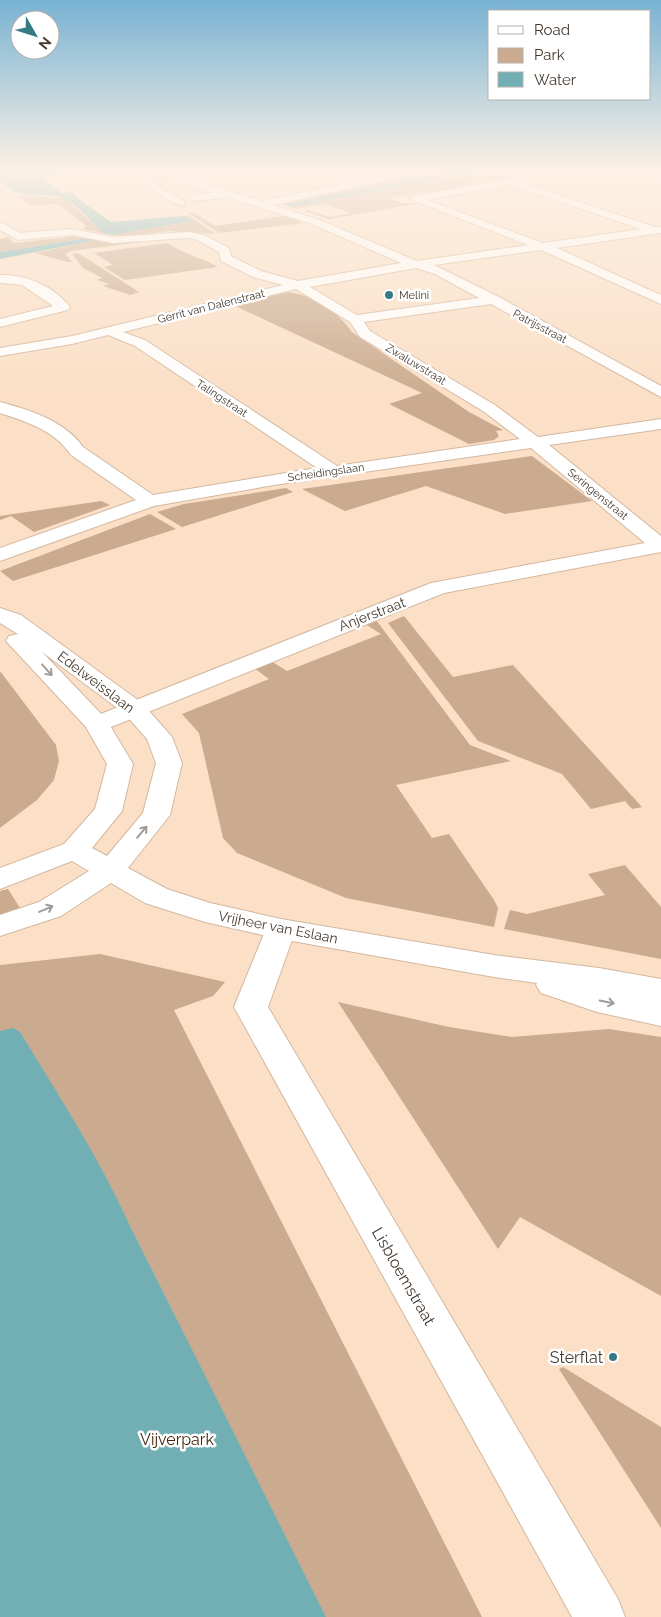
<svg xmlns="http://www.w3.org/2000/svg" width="661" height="1617" font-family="Raleway,sans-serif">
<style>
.green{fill:#caab8f}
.water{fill:#71afb4}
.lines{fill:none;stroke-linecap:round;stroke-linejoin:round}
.lane-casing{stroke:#d3b8a0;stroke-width:3}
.street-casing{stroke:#d3b8a0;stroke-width:2}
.secondary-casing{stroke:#d3b8a0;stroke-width:2}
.lane{fill:#fff;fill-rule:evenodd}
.street{fill:#fff;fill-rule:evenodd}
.secondary{fill:#fff;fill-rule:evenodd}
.oneway{stroke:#a29c98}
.poi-dot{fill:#347c82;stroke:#fff;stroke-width:2}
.labels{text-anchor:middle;stroke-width:5;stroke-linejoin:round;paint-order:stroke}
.far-poi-label{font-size:11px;fill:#453a30;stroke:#fff;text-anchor:start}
.far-street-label{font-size:11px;fill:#453a30;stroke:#fff}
.street-label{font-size:14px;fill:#453a30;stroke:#fff}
.near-street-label{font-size:16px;fill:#453a30;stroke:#fff}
.near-poi-label{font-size:16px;fill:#453a30;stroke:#fff;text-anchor:end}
.near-park-label{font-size:16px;fill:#43280d;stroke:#fff}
</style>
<rect width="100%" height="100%" fill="#fbdfc6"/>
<!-- green -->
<path class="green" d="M431,170H457L452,173L283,204L278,203Z
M487,170H519L504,173L515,176L468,184L476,186L439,193L429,191L388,198L402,203H420L329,219L303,211L308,210L330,217L351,213L323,204L296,209L290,207Z
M27,195L66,199L100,230L101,233L82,229L85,228V225L58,204L32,206L18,196Z
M193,212L215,226L284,216L304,223L219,233L188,213Z
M188,215L216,234L169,231L125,237L113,235L191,220L184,216Z
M79,236L86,238L0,252V239L8,237L14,243Z
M165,239L71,251L65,254L72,262H68L35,253L97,240L110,242Z
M167,243C184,254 200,257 218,267L125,280L104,267L113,265L94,253Z
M78,253L139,292L130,295L103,286L109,284L97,280L102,278L83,268L72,254Z
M284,292C310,293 337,310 352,332L469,412L503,430L496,431L499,436L494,440L469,444L389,404L422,393L231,304Z
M532,456L592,501L505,514L426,486L345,511L302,489Z
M286,488L293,492L182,527L157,512L184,504Z
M101,501L110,505L34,532L11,516L0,520V516Z
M150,514L176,529L13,581L0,571Z
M404,616L453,677L513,665L642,807L632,809L625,801L591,809L562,774L478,741L388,623Z
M376,620L470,745L511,761L396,785L432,838L449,834L494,900L498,908L494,927L346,898L237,853L223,838L199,733L182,714L269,679L254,668L271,661L287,671L381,634L365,624Z
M0,671L56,745L59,761L54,780L37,800L0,828Z
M625,865L661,907V959L504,929L510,910L527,914L605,895L588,874Z
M8,889L20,908L0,915V891Z
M100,954L225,982L213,996L174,1010L482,1617H0V965Z
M338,1002L449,1027L512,1037L609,1029L661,1037V1296L520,1217L498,1249Z
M563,1367L661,1427V1528L559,1369Z"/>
<!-- water -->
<path class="water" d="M0,170H62L68,174L41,177L62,193L72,192L77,198L111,222L184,216L191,221L113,235L101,233L100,230C90,221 77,204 65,199C43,190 15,203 0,179Z
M457,170H487L290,207L283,204L452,173Z
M86,238L97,240L0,259V252Z
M13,1028L20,1032C59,1096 100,1159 131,1228L326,1617H0V1031Z"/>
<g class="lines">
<!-- lane casing -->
<g class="lane-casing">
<path id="lane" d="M161,171L165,173L164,175L149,177L157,185L184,201V205C171,206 147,185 138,176Z
M230,191L233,192V196L194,201L190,198L194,195Z"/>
</g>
<!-- street casing -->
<g class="street-casing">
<path id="street" d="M153,170H163L261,201L409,170H427L422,173L273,205L320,220L417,261L528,245L410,199L415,196L511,179L655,227H661V233L557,248L661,295V304L541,250L434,265L499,297L661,386V397L491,304L364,322L370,331L495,405L538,437L661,419V429L549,445L661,536V552L444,593L106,729L97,732L88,729L84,724L88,719L431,583L645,543L531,448L274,485L154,506L0,561V548L136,500L71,455C54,430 27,422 0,413V402C30,410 65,421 83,447L153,495L317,468L135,346L108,335L72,344L0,356V348L72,336L283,285L253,277L221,261L219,252L197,240L188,238L113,243L72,235L18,240L0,230V222L20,233L72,229L113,237L188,232L204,235L229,248L231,256L261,271L298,281L401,263L312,224L158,175ZM510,185L641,229L543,243L427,200ZM416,268L435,274L479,298L357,315L310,287ZM296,289L350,322L360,337L483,411L520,439L337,466L145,340L123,332Z
M620,170H634L661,178V184Z
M0,275C26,274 54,286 70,307L68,310L0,327V319L53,306L22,285L0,283Z
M281,919L292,922L296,929L268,1007L618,1599L625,1617H572L234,1007L266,929L270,922Z"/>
</g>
<!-- secondary casing -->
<g class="secondary-casing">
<path id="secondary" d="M0,608L21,615L142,703L172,737L182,763L170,815L128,868L167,889L210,903L281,919L494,955L599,968L661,979V1026L597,1012L541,993L536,985L537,983L494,977L281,939L205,922L145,903L111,883L61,916L0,936V915L39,902L89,871L72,861L0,889V868L64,844L95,809L107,764L86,727L6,641L9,636L18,634L0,623ZM42,652L124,713L147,739L156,763L143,813L107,856L92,848L122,811L133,764L106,719Z"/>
</g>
<!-- lane -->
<use href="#lane" class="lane"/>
<!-- street -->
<use href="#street" class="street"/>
<!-- secondary -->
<use href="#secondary" class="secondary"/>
</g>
<!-- one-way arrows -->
<defs><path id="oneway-shaft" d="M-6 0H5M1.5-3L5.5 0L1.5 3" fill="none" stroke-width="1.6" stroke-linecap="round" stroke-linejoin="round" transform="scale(1.25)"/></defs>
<g class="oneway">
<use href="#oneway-shaft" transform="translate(47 670) rotate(48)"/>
<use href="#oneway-shaft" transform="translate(142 832) rotate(-50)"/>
<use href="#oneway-shaft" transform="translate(46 909) rotate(-23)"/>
<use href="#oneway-shaft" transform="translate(607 1002) rotate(12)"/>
</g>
<!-- sky -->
<linearGradient id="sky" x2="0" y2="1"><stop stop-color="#78b2d3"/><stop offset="0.43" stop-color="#fdf1e5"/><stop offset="1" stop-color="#fdf1e5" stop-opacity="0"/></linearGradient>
<rect width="661" height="396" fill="url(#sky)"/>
<!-- markers -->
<g class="poi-dot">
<circle cx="389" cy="295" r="5"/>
<circle cx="613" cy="1357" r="5"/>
</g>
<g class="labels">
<!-- far-poi labels -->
<g class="far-poi-label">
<text x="399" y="299">Melini</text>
</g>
<!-- far-street labels -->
<g class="far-street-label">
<text transform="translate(211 306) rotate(-14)" y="4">Gerrit van Dalenstraat</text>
<text transform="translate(540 326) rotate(28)" y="4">Patrijsstraat</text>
<text transform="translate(416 364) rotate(31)" y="4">Zwaluwstraat</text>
<text transform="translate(222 398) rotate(33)" y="4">Talingstraat</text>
<text transform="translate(326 472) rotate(-8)" y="4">Scheidingslaan</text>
<text transform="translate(598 494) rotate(39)" y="4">Seringenstraat</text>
</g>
<!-- street labels -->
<g class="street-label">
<text transform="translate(372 614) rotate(-21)" y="5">Anjerstraat</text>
<text transform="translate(96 682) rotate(37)" y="5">Edelweisslaan</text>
<text transform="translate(278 927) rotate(11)" y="5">Vrijheer van Eslaan</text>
</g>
<!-- near-street labels -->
<g class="near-street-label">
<text transform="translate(404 1276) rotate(60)" y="6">Lisbloemstraat</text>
</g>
<!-- near-poi labels -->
<g class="near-poi-label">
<text x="603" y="1363">Sterflat</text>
</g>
<!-- near-park labels -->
<g class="near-park-label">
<text x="177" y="1445">Vijverpark</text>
</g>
</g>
<!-- legend -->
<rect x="488" y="10" width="162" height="90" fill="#ffffff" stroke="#b5b0ac"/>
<rect x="498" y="26" width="25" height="8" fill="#ffffff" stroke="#b5b0ac"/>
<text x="534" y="35" font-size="15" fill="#453a30">Road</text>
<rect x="498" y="48" width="25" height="15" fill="#caab8f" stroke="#b5b0ac"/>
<text x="534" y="60" font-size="15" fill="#453a30">Park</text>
<rect x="498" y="72" width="25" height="15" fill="#71afb4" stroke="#b5b0ac"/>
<text x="534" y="85" font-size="15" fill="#453a30">Water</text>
<!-- north arrow -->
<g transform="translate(35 35) rotate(129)"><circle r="24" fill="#ffffff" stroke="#b5b0ac"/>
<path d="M0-4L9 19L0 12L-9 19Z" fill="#347c82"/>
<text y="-8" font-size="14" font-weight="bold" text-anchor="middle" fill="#453a30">N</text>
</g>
</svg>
